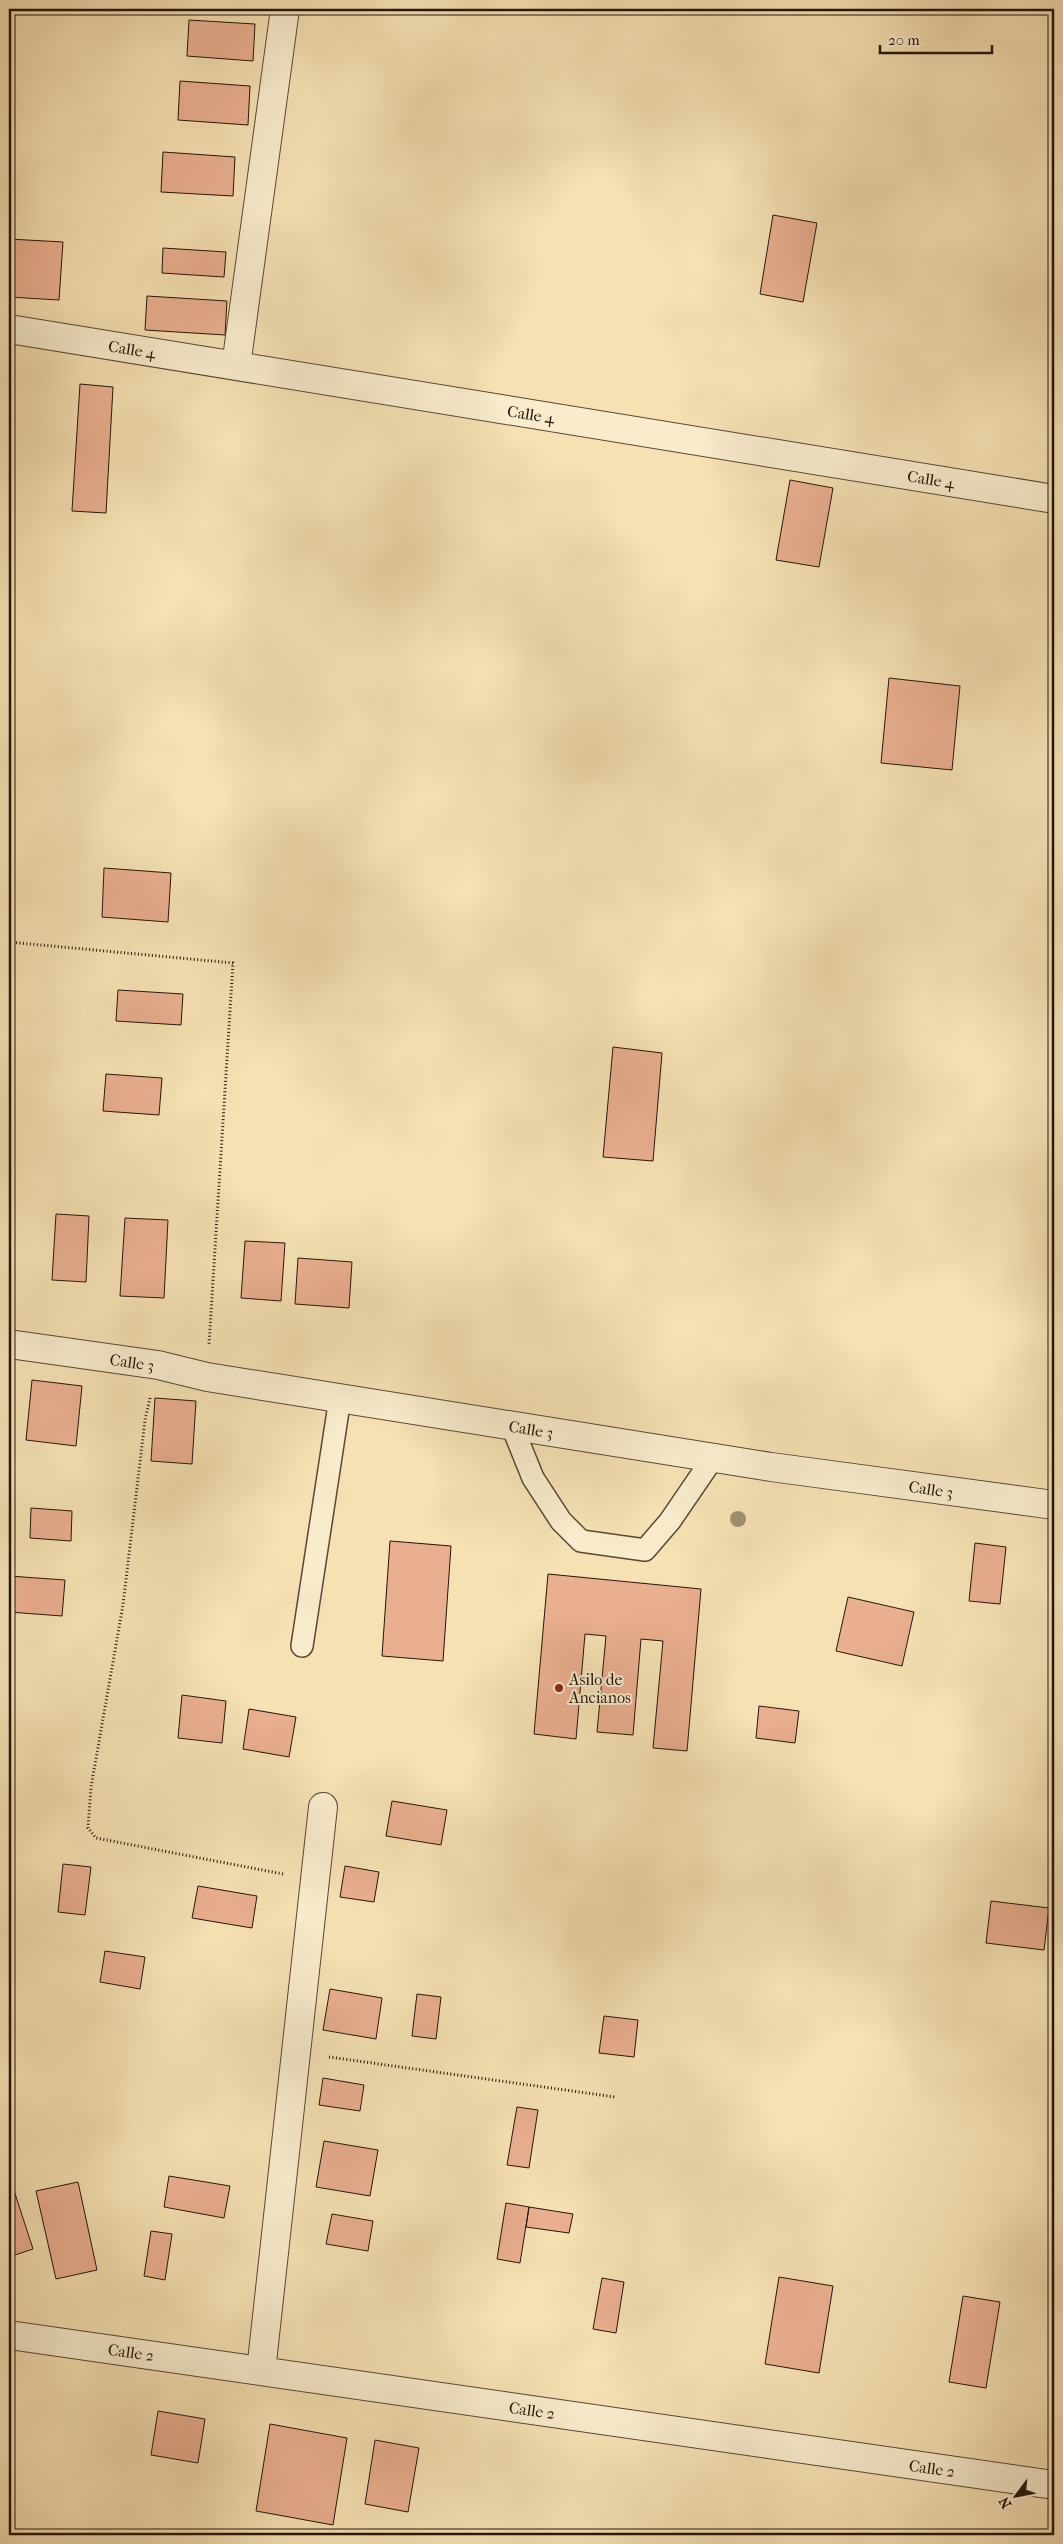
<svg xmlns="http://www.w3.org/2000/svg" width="1063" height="2544" font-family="'IM FELL French Canon',serif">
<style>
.building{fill:#eaaf8f;stroke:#25140d}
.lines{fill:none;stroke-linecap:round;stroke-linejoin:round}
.lane-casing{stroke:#594736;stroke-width:24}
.street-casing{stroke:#594736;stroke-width:30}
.path{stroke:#25140d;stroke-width:3;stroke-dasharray:1 2.5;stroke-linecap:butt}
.lane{stroke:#f8eccd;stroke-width:21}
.street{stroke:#f8eccd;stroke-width:28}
.tree{fill:#a09270}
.poi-dot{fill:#8f2418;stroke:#f8eccd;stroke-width:2}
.labels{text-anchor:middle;stroke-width:4;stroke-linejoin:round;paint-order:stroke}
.street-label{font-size:16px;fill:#25140d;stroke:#f8eccd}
.poi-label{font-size:16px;fill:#25140d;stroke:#f8eccd;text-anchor:start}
</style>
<rect width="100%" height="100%" fill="#f5e1b2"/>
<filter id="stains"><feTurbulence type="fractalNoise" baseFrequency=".004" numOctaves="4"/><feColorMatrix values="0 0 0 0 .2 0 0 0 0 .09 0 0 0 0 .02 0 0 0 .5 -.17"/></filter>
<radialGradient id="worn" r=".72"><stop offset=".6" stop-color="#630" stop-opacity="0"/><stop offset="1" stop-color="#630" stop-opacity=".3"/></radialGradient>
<!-- building -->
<path class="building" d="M189,20L255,24L253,61L187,56Z
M180,81L250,86L248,125L178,120Z
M163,152L235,157L233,196L161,192Z
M773,215L817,223L803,302L760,294Z
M9,239L63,242L59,300L9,297Z
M163,248L226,252L224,277L162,273Z
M147,296L227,301L225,335L145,330Z
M80,384L113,387L106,513L72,511Z
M790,480L833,488L819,567L776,560Z
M889,678L960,686L952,770L881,763Z
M104,868L171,873L168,922L102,917Z
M118,990L183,994L181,1025L116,1021Z
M613,1047L662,1053L653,1161L603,1157Z
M106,1074L162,1078L159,1115L103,1111Z
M56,1214L89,1216L86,1282L52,1280Z
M125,1218L168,1220L164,1298L120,1296Z
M245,1241L285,1243L281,1301L241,1298Z
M298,1258L352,1262L349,1308L295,1304Z
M32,1380L82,1386L76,1446L26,1440Z
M155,1398L196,1401L192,1464L151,1461Z
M31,1508L72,1511L71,1541L30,1538Z
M390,1541L451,1546L443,1661L382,1656Z
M975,1543L1006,1547L1000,1604L969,1601Z
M548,1574L701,1589L687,1751L653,1748L663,1641L641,1639L633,1735L597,1732L606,1636L585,1634L576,1739L534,1734Z
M9,1576L65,1580L62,1616L9,1612Z
M848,1597L914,1612L902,1666L836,1651Z
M182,1695L226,1701L222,1743L178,1738Z
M759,1706L799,1711L795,1743L756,1738Z
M249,1709L296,1717L289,1757L243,1749Z
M392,1801L447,1810L441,1845L386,1836Z
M63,1864L91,1867L85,1915L58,1912Z
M345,1866L379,1872L374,1902L340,1897Z
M198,1886L257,1896L252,1928L192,1918Z
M991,1901L1049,1908L1044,1950L986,1943Z
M105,1951L145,1957L140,1989L100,1982Z
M330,1989L382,1998L376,2039L323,2030Z
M417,1994L441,1997L436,2039L412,2036Z
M604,2016L638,2020L634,2057L599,2053Z
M323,2078L364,2085L360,2111L319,2105Z
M517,2107L538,2110L529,2168L507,2165Z
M324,2141L378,2150L370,2196L316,2187Z
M9,2175L33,2249L9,2257Z
M169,2176L230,2186L224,2218L164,2207Z
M78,2182L97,2270L56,2279L36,2191Z
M506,2203L529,2207L520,2263L497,2259Z
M529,2207L573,2214L569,2233L526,2227Z
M332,2214L373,2221L368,2251L326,2244Z
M151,2231L172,2234L165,2280L144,2276Z
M779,2277L833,2286L819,2373L765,2364Z
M602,2278L624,2282L616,2333L593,2329Z
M963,2296L1000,2302L986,2388L949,2382Z
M158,2411L205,2419L198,2463L151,2455Z
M270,2424L347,2438L333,2525L256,2511Z
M375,2440L419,2448L408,2512L365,2504Z"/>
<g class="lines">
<!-- lane casing -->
<g class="lane-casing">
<path id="lane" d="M512,1426L533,1478L561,1521L581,1541L645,1550L670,1521L713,1458
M302,1646L340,1398"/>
</g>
<!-- street casing -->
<g class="street-casing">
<path id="street" d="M9,329L1054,499
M236,366L285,9
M9,1344L158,1365L207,1377L771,1467L1054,1505
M9,2335L1054,2485
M261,2371L323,1807"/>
</g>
<!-- path -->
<path class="path" d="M9,942L233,963L209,1344
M150,1398L145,1420L123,1605L91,1787L88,1828L96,1838L283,1874
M329,2057L615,2097"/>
<!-- lane -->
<use href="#lane" class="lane"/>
<!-- street -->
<use href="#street" class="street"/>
</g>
<!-- trees -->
<circle class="tree" cx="738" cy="1519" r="8"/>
<!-- markers -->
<circle class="poi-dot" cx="559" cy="1688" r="5"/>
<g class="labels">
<!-- street labels -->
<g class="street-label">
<text transform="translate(132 349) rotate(9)" y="6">Calle 4</text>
<text transform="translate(531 414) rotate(9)" y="6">Calle 4</text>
<text transform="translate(931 479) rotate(9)" y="6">Calle 4</text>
<text transform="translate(132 1362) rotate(8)" y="6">Calle 3</text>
<text transform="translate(531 1429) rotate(9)" y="6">Calle 3</text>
<text transform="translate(931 1489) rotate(8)" y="6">Calle 3</text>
<text transform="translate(131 2352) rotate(8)" y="6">Calle 2</text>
<text transform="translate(532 2410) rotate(8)" y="6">Calle 2</text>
<text transform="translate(932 2468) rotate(8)" y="6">Calle 2</text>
</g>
<!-- poi labels -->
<g class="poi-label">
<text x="569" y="1685">Asilo de<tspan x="569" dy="18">Ancianos</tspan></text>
</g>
</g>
<!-- margin -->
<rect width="1063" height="2544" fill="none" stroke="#f5e1b2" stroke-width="30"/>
<rect x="10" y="10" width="1043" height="2524" fill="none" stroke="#25140d" stroke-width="2.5"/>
<rect x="15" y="15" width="1033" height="2514" fill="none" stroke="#25140d"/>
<!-- north arrow -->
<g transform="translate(1016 2496) rotate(238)" stroke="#f8eccd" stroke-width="4" paint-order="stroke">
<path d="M0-4L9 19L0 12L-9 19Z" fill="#25140d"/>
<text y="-8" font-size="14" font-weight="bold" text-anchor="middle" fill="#25140d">N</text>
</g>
<!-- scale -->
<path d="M880 45v8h112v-8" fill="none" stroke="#25140d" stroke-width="2.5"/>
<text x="888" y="45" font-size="15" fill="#25140d" stroke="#f8eccd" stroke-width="4" paint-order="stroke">20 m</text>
<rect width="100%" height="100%" filter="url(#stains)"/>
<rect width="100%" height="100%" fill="url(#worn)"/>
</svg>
